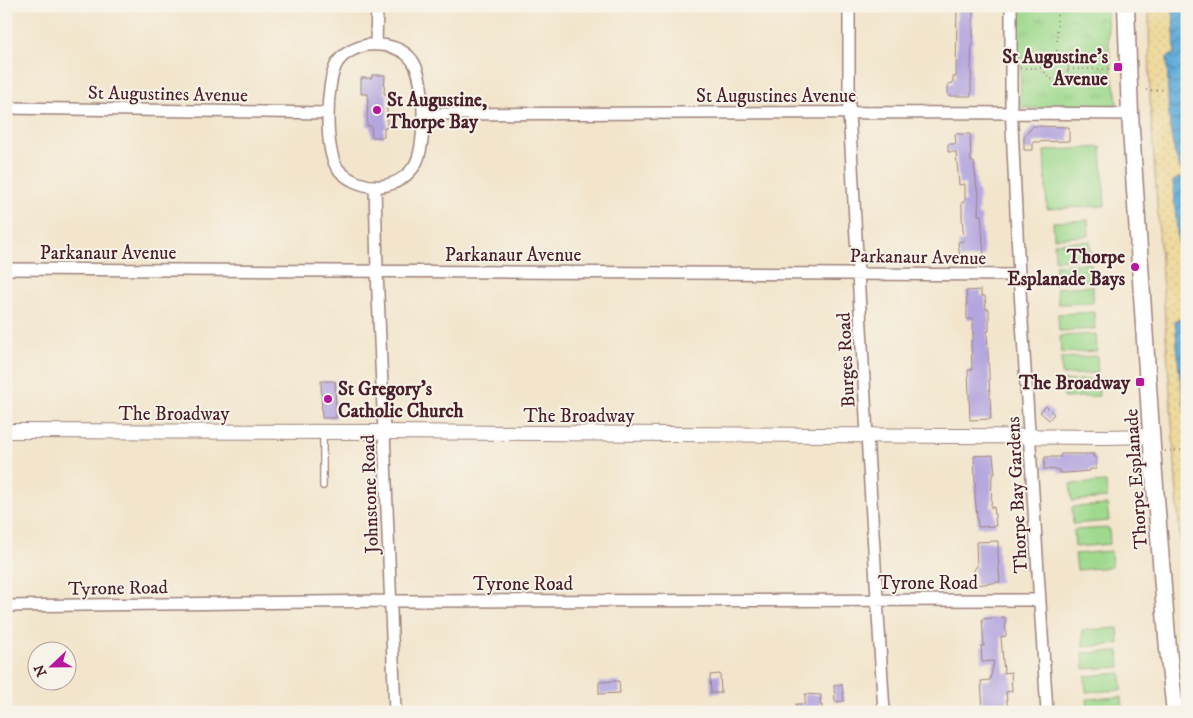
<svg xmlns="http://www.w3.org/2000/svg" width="1193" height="718" font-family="'IM FELL DW Pica',serif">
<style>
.grass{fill:url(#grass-tufts);stroke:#747c5c}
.sand{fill:url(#sand-dots);stroke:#9c7c64}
.pitch{fill:#9ed98d;stroke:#747c5c}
.water{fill:url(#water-waves);stroke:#546682}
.building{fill:#b3a5df}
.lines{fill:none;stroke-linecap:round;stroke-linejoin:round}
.service-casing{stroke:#9e827c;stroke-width:8}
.minor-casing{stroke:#9e827c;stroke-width:14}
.tertiary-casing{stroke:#9e827c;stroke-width:16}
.secondary-casing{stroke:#9e827c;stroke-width:19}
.path{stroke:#9e827c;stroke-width:2;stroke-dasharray:1 4;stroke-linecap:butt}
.service{stroke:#fff;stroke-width:5.5}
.minor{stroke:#fff;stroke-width:11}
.tertiary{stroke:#fff;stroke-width:14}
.secondary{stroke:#fff;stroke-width:16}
.poi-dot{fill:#b5179e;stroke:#f7f3e8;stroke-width:2}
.labels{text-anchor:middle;stroke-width:4;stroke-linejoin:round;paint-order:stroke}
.poi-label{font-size:19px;font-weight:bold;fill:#4a1f2b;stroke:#f7f3e8;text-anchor:end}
.street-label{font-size:19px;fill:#4a1f2b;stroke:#f7f3e8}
</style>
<defs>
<pattern id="grass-tufts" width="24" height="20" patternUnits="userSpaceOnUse" patternTransform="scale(1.25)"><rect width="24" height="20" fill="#9ed98d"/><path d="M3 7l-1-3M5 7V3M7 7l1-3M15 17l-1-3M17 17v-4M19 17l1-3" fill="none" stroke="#8aba7a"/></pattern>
<pattern id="sand-dots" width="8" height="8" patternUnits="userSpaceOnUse" patternTransform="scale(1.25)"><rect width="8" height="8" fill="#eeda9e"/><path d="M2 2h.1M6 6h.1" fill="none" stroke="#cebb88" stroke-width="1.8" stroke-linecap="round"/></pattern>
<pattern id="water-waves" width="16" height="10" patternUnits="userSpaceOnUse" patternTransform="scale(1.25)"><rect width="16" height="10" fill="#5eacd8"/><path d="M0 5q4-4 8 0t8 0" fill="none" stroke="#508baf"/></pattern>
</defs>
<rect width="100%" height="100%" fill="#f7f3e8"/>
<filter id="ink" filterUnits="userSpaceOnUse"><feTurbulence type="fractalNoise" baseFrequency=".02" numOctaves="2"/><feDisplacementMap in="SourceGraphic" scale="10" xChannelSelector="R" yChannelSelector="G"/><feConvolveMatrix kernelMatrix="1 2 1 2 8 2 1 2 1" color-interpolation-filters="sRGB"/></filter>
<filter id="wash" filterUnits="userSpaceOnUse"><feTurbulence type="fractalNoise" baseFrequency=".0096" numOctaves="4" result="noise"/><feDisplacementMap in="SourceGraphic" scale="20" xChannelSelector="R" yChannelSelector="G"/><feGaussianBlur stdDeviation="1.12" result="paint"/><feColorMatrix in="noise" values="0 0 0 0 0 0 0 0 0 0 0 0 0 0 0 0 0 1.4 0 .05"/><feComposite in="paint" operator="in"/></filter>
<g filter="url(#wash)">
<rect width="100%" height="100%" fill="#f2e5cc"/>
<!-- grass -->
<path class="grass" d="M1017,6H1107C1107,28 1109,51 1112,73C1113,85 1118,95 1117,107L1115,108H1023L1021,107L1020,104L1021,66H1017Z"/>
<!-- sand -->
<path class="sand" d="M1149,6H1187V604L1182,567L1150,101Z"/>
<!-- pitch -->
<path class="pitch" d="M1101,147L1105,206L1047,209L1044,151Z
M1088,220L1089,236L1054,238L1053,222Z
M1090,241L1091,258L1055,260L1054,243Z
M1091,263L1092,280L1056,282L1055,265Z
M1093,286V303L1058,304L1057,288Z
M1094,312L1095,329L1059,331L1058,314Z
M1096,334L1097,351L1061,353L1060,336Z
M1097,356L1098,373L1062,375L1061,358Z
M1098,379L1099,396L1064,398L1063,381Z
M1106,482L1107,498L1072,501L1070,484Z
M1107,505L1109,521L1073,524L1072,507Z
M1109,528L1110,544L1075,547L1074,530Z
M1111,551L1112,567L1077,570L1075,554Z
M1118,628L1119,644L1083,647L1082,630Z
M1119,651L1120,667L1084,669L1083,653Z
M1121,673L1122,690L1086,692L1085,676Z
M1122,697L1123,712H1088L1087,699Z"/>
<!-- water -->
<path class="water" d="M1173,6H1187V317L1182,293L1173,181L1184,176C1165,140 1169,97 1167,57L1175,54Z
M1187,319V424L1179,371L1175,320Z"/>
<g id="blocks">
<!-- building -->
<path class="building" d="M957,6H973V43H972L971,67V96H948V84L953,83V77H956Z
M372,75H385L384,94H387V128H384V137H372L371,126H367L368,94H361V78H372Z
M1033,126L1069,127V141L1033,142V150H1024V137Z
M955,134H970L971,162H974L977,190H979L978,215H981L984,256L960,259L958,242L964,241L962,217V202H965V184L959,185L956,152H948V144H956Z
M981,290V296H985L986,309H989V331H987L991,419L970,420L968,370H972L971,340H973V319H967V304L966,291Z
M321,381H335L336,418H322Z
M1046,406L1054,414L1049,420L1040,412Z
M1061,454H1094L1093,457H1096V469H1090V471L1066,473H1059V470L1044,469L1045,457H1060Z
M993,455L995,474H992L991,508L994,507L996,526L978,527L975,497V480L974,456Z
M998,541V556L1000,582L976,585L974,568L977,567L976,542Z
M1005,617L1006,636L1001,637L1004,673L1011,672L1012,691L1006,692L1008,712H983L981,681L990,680L994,661L982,662L981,646H984L982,619Z
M720,674L721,693H711L710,675Z
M619,681L620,693L599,694V682Z
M842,684L844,701L835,702L834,685Z
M805,694L821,695L820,705H822V712H796V704H805Z"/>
</g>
</g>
<g filter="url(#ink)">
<use href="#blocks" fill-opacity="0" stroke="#9e827c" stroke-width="1"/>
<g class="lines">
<!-- service casing -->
<g class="service-casing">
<path id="service" d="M323,432V486"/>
</g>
<!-- minor casing -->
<g class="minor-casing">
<path id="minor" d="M849,6V112L867,435L884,712
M1011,6V105L1019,275L1047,712
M367,45C383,44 401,46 412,60C426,79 426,143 416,163C409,176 396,184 382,186C366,188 348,181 338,169C324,151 326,84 336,65C342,53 355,48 367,45Z
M376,45L377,6
M6,108L328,113
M423,114C658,113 894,111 1130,114
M375,186L377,271L384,432L395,712
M6,269L1019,275
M6,606L391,601L1040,600"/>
</g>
<!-- tertiary casing -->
<g class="tertiary-casing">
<path id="tertiary" d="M6,431L384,432L1106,437L1151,436"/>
</g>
<!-- secondary casing -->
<g class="secondary-casing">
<path id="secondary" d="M1126,6L1130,114L1153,461L1168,649L1175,712"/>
</g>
<!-- path -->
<path class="path" d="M1057,56V6
M1044 68a12 12 0 1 1 24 0a12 12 0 1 1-24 0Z
M1020,68H1045
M1068,69H1114
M1146,90H1162
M1165,451L1185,450"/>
<!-- service -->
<use href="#service" class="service"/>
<!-- minor -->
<use href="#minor" class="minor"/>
<!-- tertiary -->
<use href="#tertiary" class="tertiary"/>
<!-- secondary -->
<use href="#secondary" class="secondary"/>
</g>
</g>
<!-- markers -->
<g class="poi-dot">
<rect x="1113" y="62" width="10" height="10" rx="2.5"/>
<circle cx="377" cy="110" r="5"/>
<circle cx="1135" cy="267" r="5"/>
<rect x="1135" y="377" width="10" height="10" rx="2.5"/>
<circle cx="328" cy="399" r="5"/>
</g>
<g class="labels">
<!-- poi labels -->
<g class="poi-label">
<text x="1108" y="63">St Augustine's<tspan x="1108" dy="22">Avenue</tspan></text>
<text x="387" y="106" text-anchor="start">St Augustine,<tspan x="387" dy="22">Thorpe Bay</tspan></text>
<text x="1125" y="263">Thorpe<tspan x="1125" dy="22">Esplanade Bays</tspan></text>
<text x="1130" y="389">The Broadway</text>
<text x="338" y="395" text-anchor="start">St Gregory's<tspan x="338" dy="22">Catholic Church</tspan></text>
</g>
<!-- street labels -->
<g class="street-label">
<text transform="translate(168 93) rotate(1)" y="7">St Augustines Avenue</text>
<text x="776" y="102">St Augustines Avenue</text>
<text x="108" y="259">Parkanaur Avenue</text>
<text x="513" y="261">Parkanaur Avenue</text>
<text transform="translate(918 256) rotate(1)" y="7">Parkanaur Avenue</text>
<text transform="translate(845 360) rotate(-93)" y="7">Burges Road</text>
<text x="174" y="420">The Broadway</text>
<text x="579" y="422">The Broadway</text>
<text transform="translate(1135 479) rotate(-94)" y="7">Thorpe Esplanade</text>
<text transform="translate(369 494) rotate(-92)" y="7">Johnstone Road</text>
<text transform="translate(1016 495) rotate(-93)" y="7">Thorpe Bay Gardens</text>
<text x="928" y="589">Tyrone Road</text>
<text x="523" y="590">Tyrone Road</text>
<text transform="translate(118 587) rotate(-1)" y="7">Tyrone Road</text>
</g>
</g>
<!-- margin -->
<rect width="1193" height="718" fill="none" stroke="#f7f3e8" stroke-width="25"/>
<!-- north arrow -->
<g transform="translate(52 666) rotate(248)"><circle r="24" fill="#f7f3e8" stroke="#b29e9c"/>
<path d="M0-4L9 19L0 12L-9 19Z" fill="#b5179e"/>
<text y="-8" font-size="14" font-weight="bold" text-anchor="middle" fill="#4a1f2b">N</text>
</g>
</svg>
